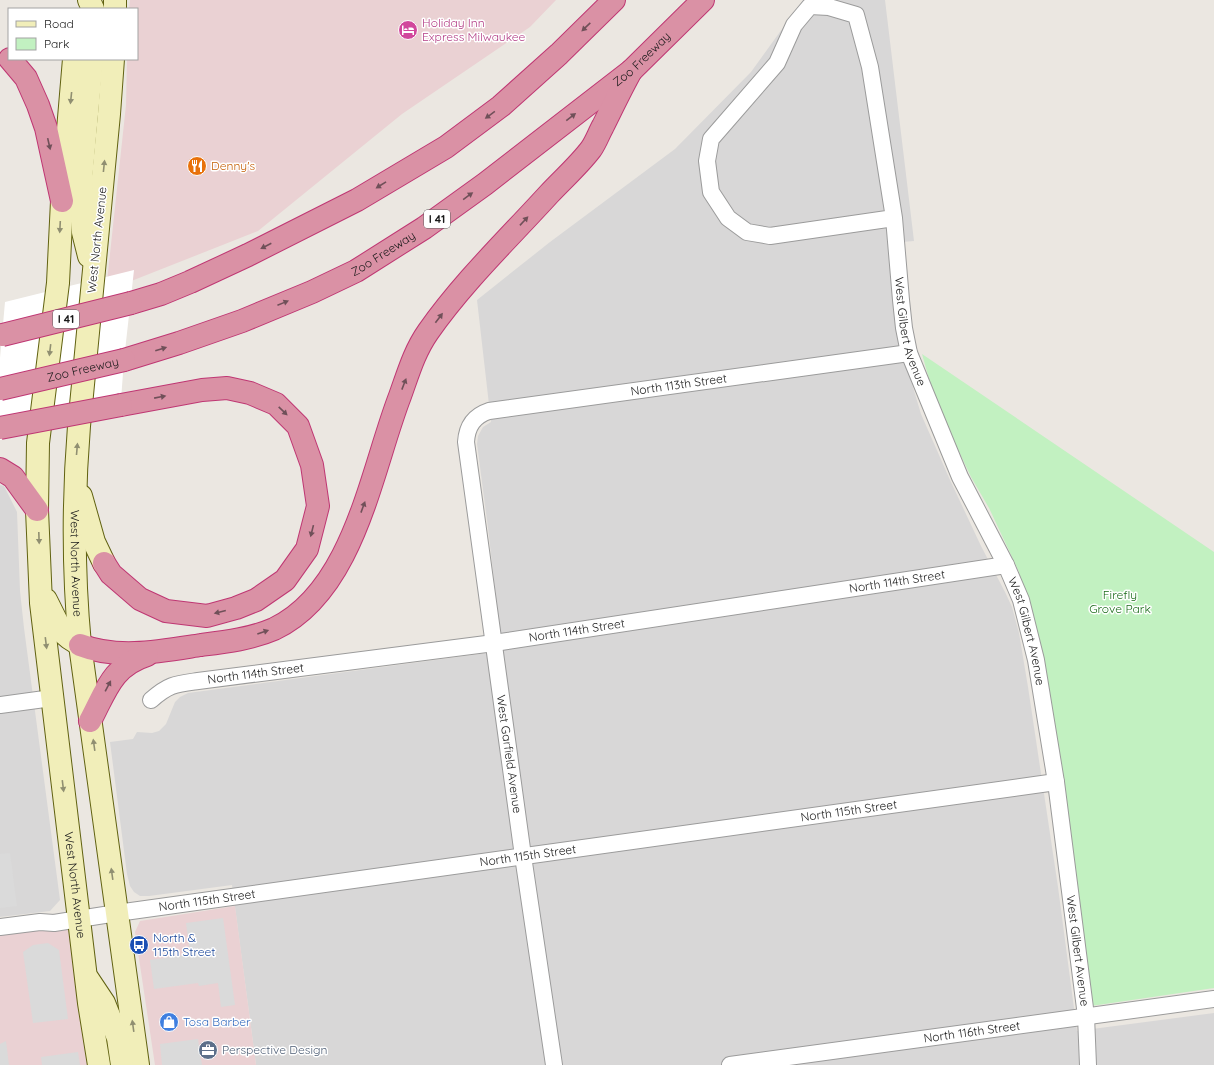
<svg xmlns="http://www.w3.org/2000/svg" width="1214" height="1065" font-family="Quicksand,sans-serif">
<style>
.residential{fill:#d8d7d7}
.commercial{fill:#ead1d3}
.park{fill:#c2f1c1}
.parking{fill:#dadada}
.pier{fill:#fff}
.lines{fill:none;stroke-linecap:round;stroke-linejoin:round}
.street-casing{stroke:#9b9b9b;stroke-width:18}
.secondary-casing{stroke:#616211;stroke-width:24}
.highway-casing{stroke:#bf3773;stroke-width:24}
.street{stroke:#fff;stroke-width:16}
.secondary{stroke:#f1eeb9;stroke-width:22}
.highway{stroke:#da91a5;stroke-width:22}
.highway-bridge-casing{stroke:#bf3773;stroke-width:24;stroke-linecap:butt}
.highway-bridge{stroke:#da91a5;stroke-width:22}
.oneway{fill:#705059}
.oneway2{fill:#908f71}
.labels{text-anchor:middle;stroke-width:3;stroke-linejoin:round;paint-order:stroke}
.shield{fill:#fff;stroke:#5f5f5f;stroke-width:1}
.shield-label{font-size:11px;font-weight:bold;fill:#1a1a1a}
.hotel-label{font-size:12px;fill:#b23c85;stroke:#fff;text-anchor:start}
.street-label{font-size:12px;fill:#1a1a1a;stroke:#fff}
.food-label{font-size:12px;fill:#c56008;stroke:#fff;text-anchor:start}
.park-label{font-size:12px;fill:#186a17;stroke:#fff}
.transit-label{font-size:12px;fill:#164399;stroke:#fff;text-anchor:start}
.shop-label{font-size:12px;fill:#366cbe;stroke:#fff;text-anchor:start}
.service-label{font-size:12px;fill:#4e5e75;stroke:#fff;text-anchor:start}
</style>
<rect width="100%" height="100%" fill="#ebe7e1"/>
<!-- residential -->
<path class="residential" d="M803,0H885L914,241L889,243L894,312L898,337L921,414L950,480L981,546L1005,592L1012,607L1019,633L1028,687L1058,887L1077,1031L1214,1013V1065H256L232,885L149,896H140L134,892L130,886L127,874L110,742L133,739L137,732L152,733L159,731L166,724L175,702L180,697L188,693L502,651L488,528L477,444L478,436L483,427L491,422L477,300L550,242L675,149L751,72Z
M0,485L4,486L17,512L20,591L24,628L60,900L50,911L0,917Z"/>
<!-- commercial -->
<path class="commercial" d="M130,0H556L530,27L402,114L258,231L106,291L126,105L127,59H137V9H129Z
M235,906L256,1065H155L135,932L140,921Z
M79,919L99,1065H0V927Z"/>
<!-- park -->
<path class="park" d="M922,354L1214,552V988L1091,1006L1030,627L1019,572L989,508L971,477L947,426L929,379Z"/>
<!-- parking -->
<path class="parking" d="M10,853L17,906L0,908V854Z
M223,918L235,1005L221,1007L218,983L199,986L198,983L154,989L150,960L190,954L186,923Z
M48,943L59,950L68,1019L33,1023L23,952L33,945Z
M198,1039L202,1065H162L160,1044Z
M6,1041L9,1065H0V1044Z
M78,1052L80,1065H42L41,1057Z"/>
<!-- pier -->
<path class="pier" d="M134,270L124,360L120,413L0,440V358L5,302Z"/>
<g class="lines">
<!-- street casing -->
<g class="street-casing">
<g id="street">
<path id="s1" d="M894,218L770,236L747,232L728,218L711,192L707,161L711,139L777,63L794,25L810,6L829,7L856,15L870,67L894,218L901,300L904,328L909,353L960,477L1006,565L1021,600L1036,660L1056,782L1086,1016L1088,1065"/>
<path id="s2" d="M151,700C169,684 176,684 198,681L494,643L1006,565"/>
<path d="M0,705L52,698"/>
<path id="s3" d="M0,927L40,922L54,923L79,919L117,913L1056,782"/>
<path id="s4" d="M554,1065L523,856L466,442C467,426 474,416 489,411L909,353"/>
<path id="s5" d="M730,1065L1214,999"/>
</g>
</g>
<!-- secondary casing -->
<g class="secondary-casing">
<g id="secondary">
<path d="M89,0L93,9"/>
<path d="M115,9V0"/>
<path id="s6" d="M74,59L62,201L58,283L38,443L37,510L41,603L89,1003L99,1065"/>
<path id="s7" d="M113,59L109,114L79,426C73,500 73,571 80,645L138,1065"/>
<path d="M89,256L83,232L81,180L92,59"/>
<path d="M81,496L94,542L104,563"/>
<path d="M46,600L62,632L69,638L80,645"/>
<path d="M88,979L104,1003L118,1038L122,1065"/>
</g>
</g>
<!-- highway casing -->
<g class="highway-casing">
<g id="highway">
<path d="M10,59L26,78L38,105L46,128L62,201"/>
<path d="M131,303L161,294L190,282L248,255L357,200L446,147L501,106L559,54L614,0"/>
<path id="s8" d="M124,360L179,343L242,321L312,292L356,271L424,228L485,184L631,71L703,0"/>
<path d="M0,469L13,477L37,510"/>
<path d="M104,563L111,574L140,599L166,611L207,616L236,608L256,600L285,580L307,549L318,506L312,465L298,426L276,404L250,393L227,388L202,390L121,405"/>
<path d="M80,645C118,660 162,651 201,645C225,642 251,639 274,629C354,591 371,471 400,396C408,374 414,352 428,332C463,282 508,239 549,194C563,179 579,165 591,149C596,142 599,133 603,126C612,108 621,89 631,71"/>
<path d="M90,721C106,691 112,666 147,655"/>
</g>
</g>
<!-- street -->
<use href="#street" class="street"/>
<!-- secondary -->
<use href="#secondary" class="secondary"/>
<!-- highway -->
<use href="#highway" class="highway"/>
<!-- highway-bridge casing -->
<g class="highway-bridge-casing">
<g id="highway-bridge">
<path d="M2,335L131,303"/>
<path id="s9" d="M0,389L124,360"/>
<path d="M0,428L121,405"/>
</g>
</g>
<!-- highway-bridge -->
<use href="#highway-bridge" class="highway-bridge"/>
</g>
<!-- one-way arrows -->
<defs><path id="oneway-solid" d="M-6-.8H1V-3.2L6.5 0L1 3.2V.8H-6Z"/></defs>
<g class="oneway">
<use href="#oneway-solid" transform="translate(586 27) rotate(136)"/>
<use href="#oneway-solid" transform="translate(490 115) rotate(144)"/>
<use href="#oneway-solid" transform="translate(571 117) rotate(-38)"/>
<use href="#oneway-solid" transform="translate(49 144) rotate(77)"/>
<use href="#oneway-solid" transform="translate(381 185) rotate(148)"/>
<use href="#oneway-solid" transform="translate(468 196) rotate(-36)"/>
<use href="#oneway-solid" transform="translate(524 221) rotate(-47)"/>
<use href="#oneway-solid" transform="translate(266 246) rotate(153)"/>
<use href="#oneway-solid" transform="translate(283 303) rotate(-22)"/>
<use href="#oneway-solid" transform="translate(439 318) rotate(-53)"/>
<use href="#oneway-solid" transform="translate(161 349) rotate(-17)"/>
<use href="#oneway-solid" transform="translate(404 384) rotate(-69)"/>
<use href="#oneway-solid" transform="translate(160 397) rotate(-11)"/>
<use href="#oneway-solid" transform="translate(283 411) rotate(44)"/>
<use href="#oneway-solid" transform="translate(363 507) rotate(-70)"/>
<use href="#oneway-solid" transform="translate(312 531) rotate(104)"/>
<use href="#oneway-solid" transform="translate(220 612) rotate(166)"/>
<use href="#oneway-solid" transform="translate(263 632) rotate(-19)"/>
<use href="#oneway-solid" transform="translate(108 686) rotate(-62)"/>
</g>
<g class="oneway2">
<use href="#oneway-solid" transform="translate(71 98) rotate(96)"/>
<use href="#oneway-solid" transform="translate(104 166) rotate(-84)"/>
<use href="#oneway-solid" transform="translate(60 227) rotate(93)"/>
<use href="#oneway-solid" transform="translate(50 350) rotate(97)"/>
<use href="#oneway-solid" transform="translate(77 449) rotate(-85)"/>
<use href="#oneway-solid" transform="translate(39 538) rotate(88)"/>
<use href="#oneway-solid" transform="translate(46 643) rotate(83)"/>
<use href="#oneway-solid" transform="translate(94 745) rotate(-98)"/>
<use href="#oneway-solid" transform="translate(63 786) rotate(83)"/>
<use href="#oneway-solid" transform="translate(112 874) rotate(-98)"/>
<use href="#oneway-solid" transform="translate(133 1026) rotate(-98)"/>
</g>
<!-- icons -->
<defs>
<g id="hotel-disc" transform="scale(1)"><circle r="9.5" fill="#d1479c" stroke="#fff"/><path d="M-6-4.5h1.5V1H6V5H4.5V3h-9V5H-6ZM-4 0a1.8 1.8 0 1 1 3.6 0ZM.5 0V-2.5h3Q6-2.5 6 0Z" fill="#fff"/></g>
<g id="restaurant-disc" transform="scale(1)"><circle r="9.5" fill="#e8710a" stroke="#fff"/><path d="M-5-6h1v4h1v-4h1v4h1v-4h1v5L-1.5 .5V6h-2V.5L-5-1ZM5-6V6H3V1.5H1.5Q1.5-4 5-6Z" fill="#fff"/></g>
<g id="bus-disc" transform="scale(1)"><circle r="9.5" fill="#1a4fb4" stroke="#fff"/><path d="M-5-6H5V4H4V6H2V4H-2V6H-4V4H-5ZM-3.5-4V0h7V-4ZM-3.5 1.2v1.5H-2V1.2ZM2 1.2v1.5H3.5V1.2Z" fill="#fff"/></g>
<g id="shop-disc" transform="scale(1)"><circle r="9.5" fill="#3f7fe0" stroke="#fff"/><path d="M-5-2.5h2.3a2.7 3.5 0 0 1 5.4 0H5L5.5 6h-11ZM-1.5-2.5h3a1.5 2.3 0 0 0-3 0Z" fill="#fff"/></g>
<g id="office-disc" transform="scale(1)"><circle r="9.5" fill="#5c6f8a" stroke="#fff"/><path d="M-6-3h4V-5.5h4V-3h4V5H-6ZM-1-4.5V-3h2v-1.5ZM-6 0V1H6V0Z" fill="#fff"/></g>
</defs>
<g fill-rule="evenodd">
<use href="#hotel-disc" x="408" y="30"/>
<use href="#restaurant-disc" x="197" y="166"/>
<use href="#bus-disc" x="139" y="945"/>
<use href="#shop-disc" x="169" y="1022"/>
<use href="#office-disc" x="208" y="1050"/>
</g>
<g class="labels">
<!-- shield labels -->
<g class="shield">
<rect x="424" y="210" width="26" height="18" rx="3"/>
<rect x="53" y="310" width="26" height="18" rx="3"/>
</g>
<g class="shield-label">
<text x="437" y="223">I 41</text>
<text x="66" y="323">I 41</text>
</g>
<!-- hotel labels -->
<g class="hotel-label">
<text x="422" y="27">Holiday Inn<tspan x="422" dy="14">Express Milwaukee</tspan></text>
</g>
<!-- street labels -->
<g class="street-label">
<text dy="4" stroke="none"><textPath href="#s8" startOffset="605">Zoo Freeway</textPath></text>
<text transform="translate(97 240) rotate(-84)" y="4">West North Avenue</text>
<text dy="4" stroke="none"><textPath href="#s8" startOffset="281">Zoo Freeway</textPath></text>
<text dy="4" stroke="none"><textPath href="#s1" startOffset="793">West Gilbert Avenue</textPath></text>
<text dy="4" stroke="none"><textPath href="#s9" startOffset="85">Zoo Freeway</textPath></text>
<text dy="4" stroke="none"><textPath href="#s4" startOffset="862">North 113th Street</textPath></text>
<text dy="4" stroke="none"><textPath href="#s7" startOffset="506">West North Avenue</textPath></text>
<text dy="4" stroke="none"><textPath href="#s2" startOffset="758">North 114th Street</textPath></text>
<text dy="4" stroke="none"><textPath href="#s2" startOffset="434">North 114th Street</textPath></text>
<text dy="4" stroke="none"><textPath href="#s1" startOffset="1117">West Gilbert Avenue</textPath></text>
<text dy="4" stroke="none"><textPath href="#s2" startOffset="110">North 114th Street</textPath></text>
<text transform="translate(509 754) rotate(82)" y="4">West Garfield Avenue</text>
<text dy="4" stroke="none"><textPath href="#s3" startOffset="857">North 115th Street</textPath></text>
<text dy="4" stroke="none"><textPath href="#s3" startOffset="533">North 115th Street</textPath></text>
<text dy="4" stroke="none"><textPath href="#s6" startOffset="830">West North Avenue</textPath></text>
<text dy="4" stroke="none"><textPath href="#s3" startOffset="209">North 115th Street</textPath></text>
<text dy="4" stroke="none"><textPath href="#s1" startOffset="1441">West Gilbert Avenue</textPath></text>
<text dy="4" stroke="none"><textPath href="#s5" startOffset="244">North 116th Street</textPath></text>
</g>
<!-- food labels -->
<g class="food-label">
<text x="211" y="170">Denny's</text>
</g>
<!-- park labels -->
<g class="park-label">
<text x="1120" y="599">Firefly<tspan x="1120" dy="14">Grove Park</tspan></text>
</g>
<!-- transit labels -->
<g class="transit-label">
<text x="153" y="942">North &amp;<tspan x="153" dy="14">115th Street</tspan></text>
</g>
<!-- shop labels -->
<g class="shop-label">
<text x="183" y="1026">Tosa Barber</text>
</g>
<!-- service labels -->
<g class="service-label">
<text x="222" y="1054">Perspective Design</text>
</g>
</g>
<!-- legend -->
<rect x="8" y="8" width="130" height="52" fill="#ffffff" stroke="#a3a3a3"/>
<rect x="16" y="21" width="20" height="6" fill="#f1eeb9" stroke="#a3a3a3"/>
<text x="44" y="28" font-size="12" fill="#1a1a1a">Road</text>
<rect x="16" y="38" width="20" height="12" fill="#c2f1c1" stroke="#a3a3a3"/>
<text x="44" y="48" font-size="12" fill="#1a1a1a">Park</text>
</svg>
